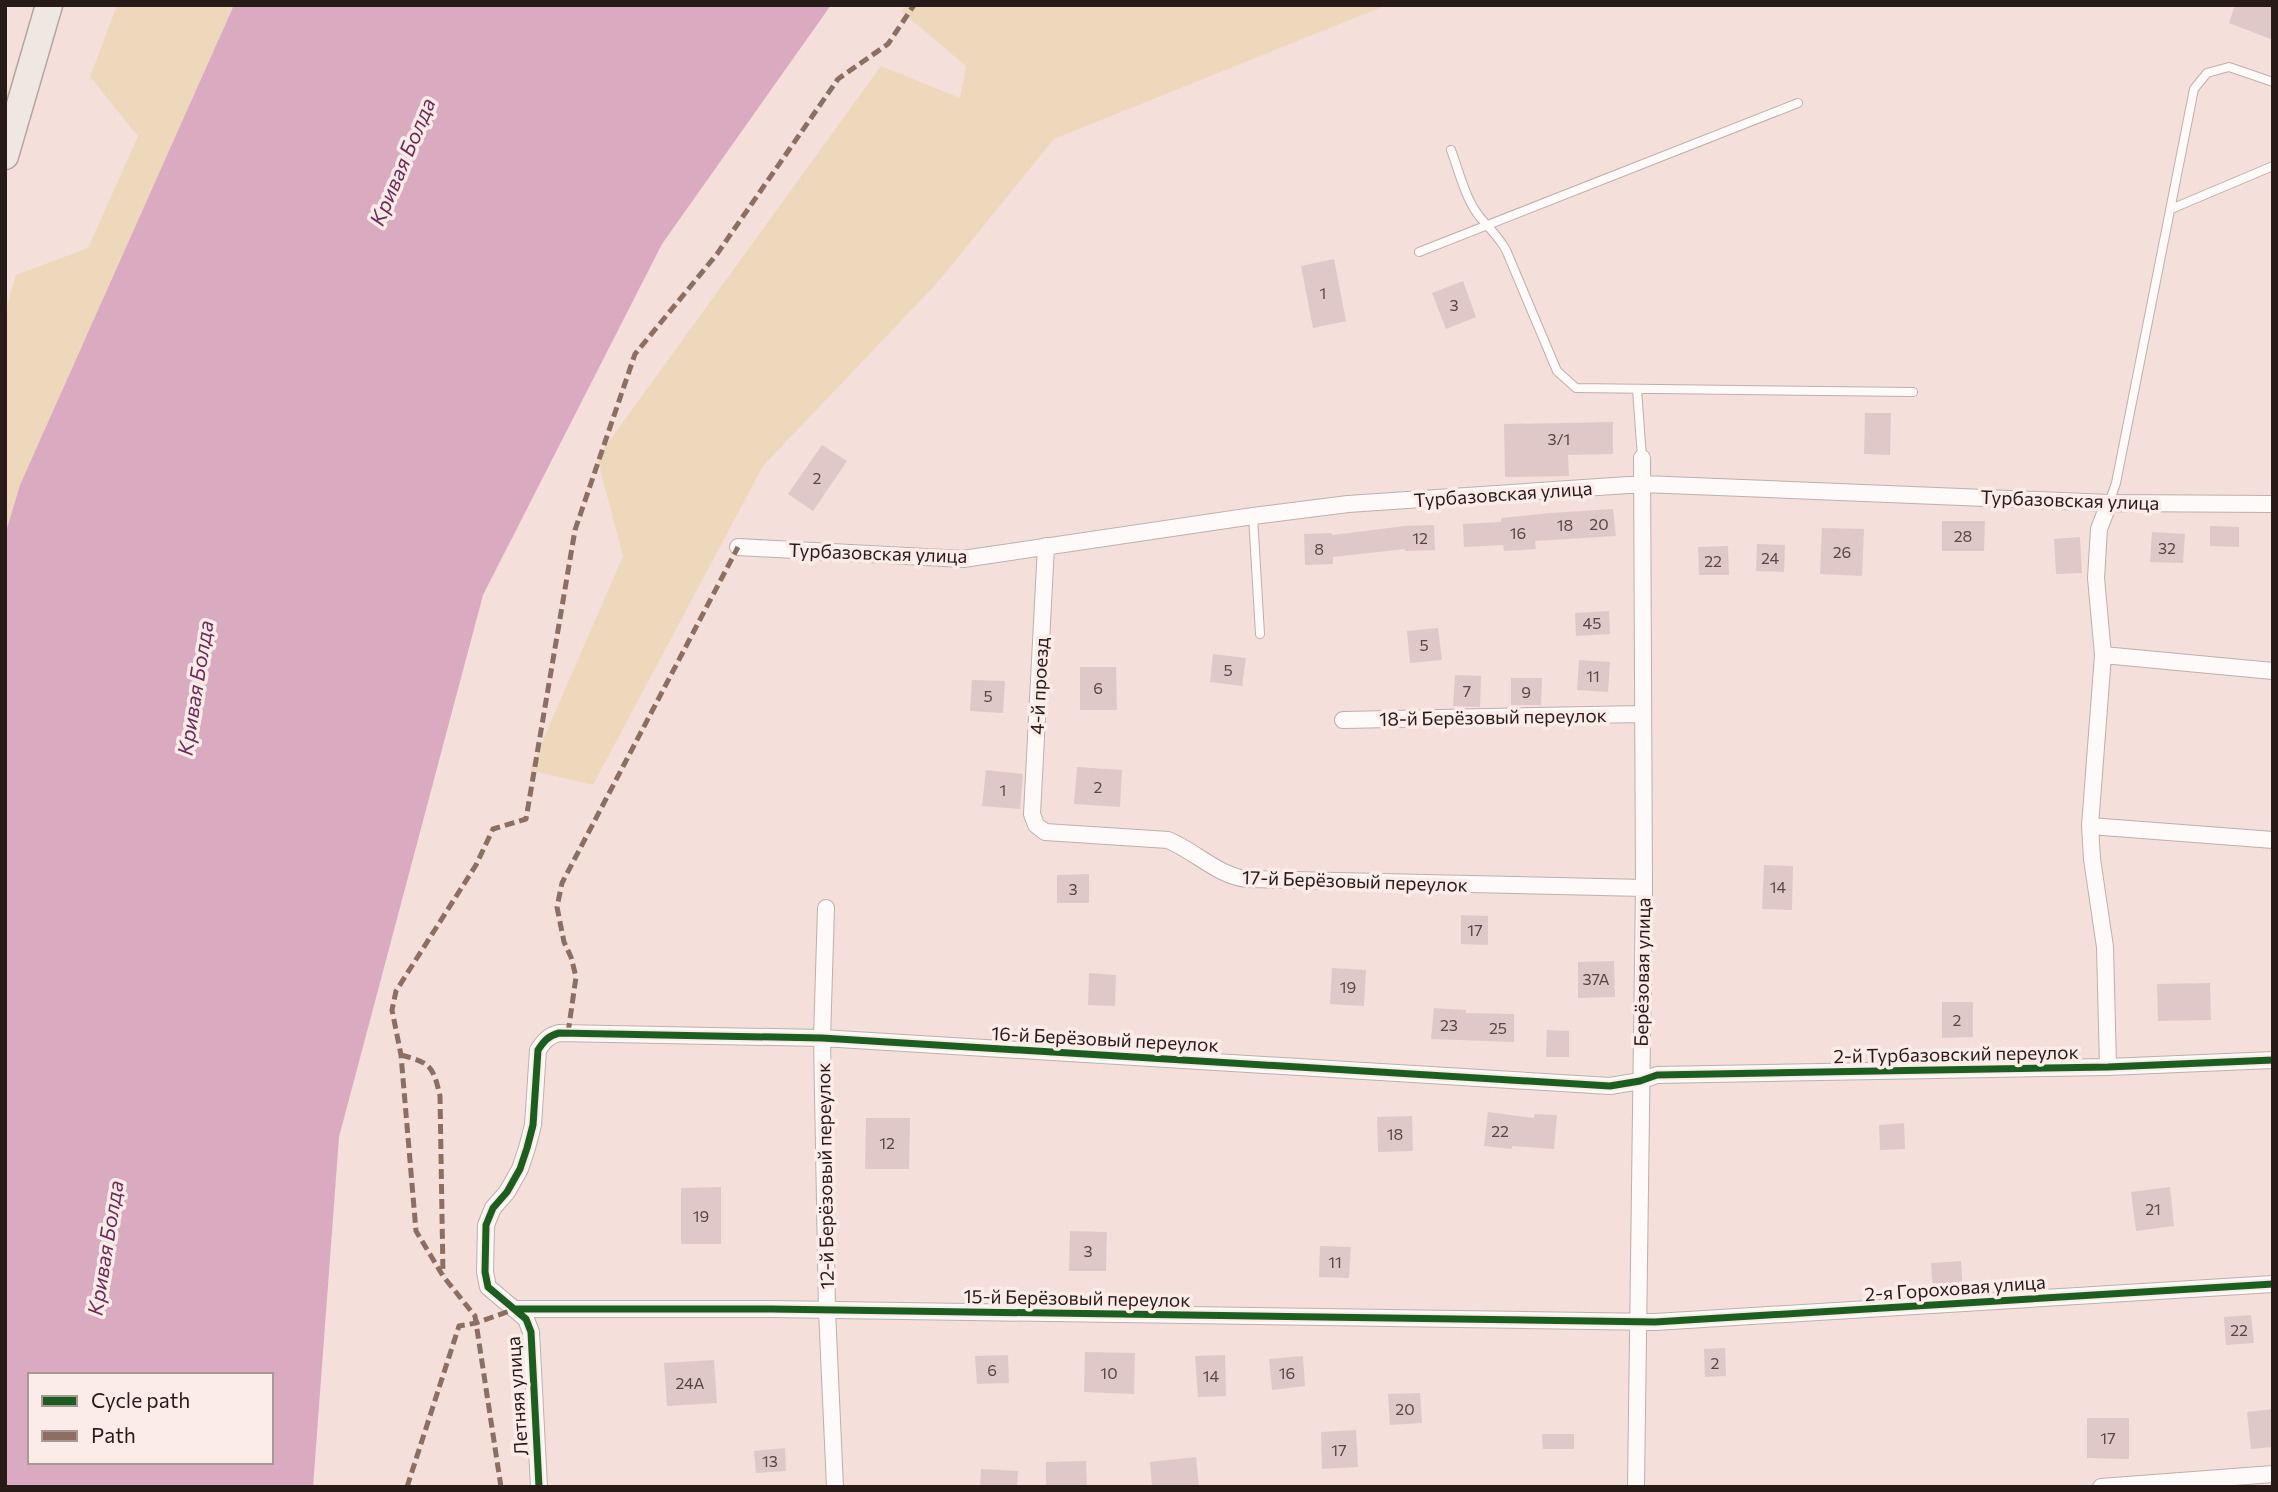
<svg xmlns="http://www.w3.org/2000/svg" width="2278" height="1492" font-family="Commissioner,sans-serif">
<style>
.green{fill:#eed8bc}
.water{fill:#daaac0;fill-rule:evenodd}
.building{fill:#e0c8c8}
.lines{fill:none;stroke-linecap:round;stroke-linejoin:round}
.service-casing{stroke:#bfafab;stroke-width:10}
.minor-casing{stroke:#bfafab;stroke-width:18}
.primary-casing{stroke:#b5a49b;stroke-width:29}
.service{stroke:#fdfaf9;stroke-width:8}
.minor{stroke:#fdfaf9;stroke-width:16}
.primary{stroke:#eee7e2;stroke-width:26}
.quiet{stroke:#8d6e63;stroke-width:5;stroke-dasharray:10 5;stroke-linecap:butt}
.cycleway-casing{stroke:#fcece8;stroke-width:11}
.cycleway{stroke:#1b5e20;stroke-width:7}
.labels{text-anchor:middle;stroke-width:7;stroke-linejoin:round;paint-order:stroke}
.number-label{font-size:16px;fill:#574644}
.street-label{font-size:19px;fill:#281a17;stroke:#fcece8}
.water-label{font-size:21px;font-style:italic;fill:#702957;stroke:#fcece8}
</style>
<rect width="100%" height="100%" fill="#f4dfda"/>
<!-- green -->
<path class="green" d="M117,5H234L20,485L5,535V313L16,275L88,248L138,136L90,77Z
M905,5H1387L1054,139L938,282L763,466L593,785L530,770L623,556L597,458L881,66L960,98L966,66L902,12Z"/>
<!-- water -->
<path class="water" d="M234,5H831L662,244L483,595L339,1137L313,1487H5V535L20,485ZM30,1375H271V1462H30Z"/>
<!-- building -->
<path class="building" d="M2235,5H2273V40L2229,23Z
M1334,259L1346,321L1313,328L1301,266Z
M1463,281L1476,317L1446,329L1432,293Z
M1865,413H1891L1890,455L1864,454Z
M1613,422V454L1568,455L1569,476L1505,477L1504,424Z
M822,445L847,461L813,511L788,494Z
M1613,509L1616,536L1535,541L1536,549L1504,551L1503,545L1464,547L1463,524L1501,522V518L1550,513Z
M1942,521H1985L1984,551H1942Z
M1434,525L1435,550L1405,551V549L1333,557V564L1305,565L1304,534L1332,533V535L1405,526Z
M2210,526L2239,527V547L2210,546Z
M1822,528L1864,529L1862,576L1820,574Z
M2152,532L2185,534L2183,563L2150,562Z
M2080,537L2082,573L2056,574L2054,539Z
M1757,544L1785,545L1784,572L1756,571Z
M1728,546L1729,575H1699L1698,547Z
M1609,611L1610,634L1576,636L1575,613Z
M1438,628L1442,660L1410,663L1407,631Z
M1213,654L1246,658L1242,686L1210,682Z
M1579,660L1610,662L1608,692L1577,690Z
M1080,667H1116L1117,710H1080Z
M1455,675L1481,676L1480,707L1453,706Z
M1511,678H1542L1541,705H1511Z
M972,680L1005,681L1003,713L970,711Z
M1077,767L1122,770L1120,807L1074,804Z
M986,770L1023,774L1020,809L982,806Z
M1764,865L1793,866L1792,910L1762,909Z
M1089,874V903H1057V875Z
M1461,915L1488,916V945L1461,944Z
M1614,961L1615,997L1578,998V962Z
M1332,968L1366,970L1364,1006L1330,1004Z
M1089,973L1116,975L1115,1006L1088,1005Z
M2210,983L2211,1020L2158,1021L2157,984Z
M1942,1002H1973V1037L1942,1038Z
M1434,1008L1466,1010V1013L1514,1014V1042L1431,1039Z
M1547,1030L1569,1031V1057H1546Z
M1488,1112L1534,1118L1535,1114L1557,1115L1554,1149L1512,1146V1149L1484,1146Z
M1412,1116L1413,1151L1378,1152L1377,1117Z
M866,1118H910L909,1169H865Z
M1904,1123L1905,1149L1880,1150L1879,1125Z
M721,1187V1244H681V1188Z
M2170,1187L2174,1226L2136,1231L2131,1192Z
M1070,1231L1107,1232L1106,1271H1069Z
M1320,1246L1351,1247L1349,1278L1319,1277Z
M1961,1261L1963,1293L1933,1294L1931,1263Z
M2251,1315L2254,1343L2226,1345L2224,1317Z
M1725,1348L1726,1376L1705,1377L1704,1349Z
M1085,1352L1135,1353L1134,1394L1084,1392Z
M1008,1355L1009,1383L977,1384L975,1356Z
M1225,1355L1226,1396L1198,1397L1195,1356Z
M1303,1356L1305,1386L1272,1390L1269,1359Z
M714,1360L717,1403L667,1406L664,1363Z
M1420,1393L1422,1423L1390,1425L1388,1394Z
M2273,1409V1447L2251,1449L2247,1412Z
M2087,1418H2129V1459L2087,1458Z
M1356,1430L1358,1467L1322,1469L1321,1432Z
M1542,1434H1574V1449H1543Z
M785,1448L786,1471L756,1473L754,1451Z
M1196,1457L1199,1487H1152L1150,1462Z
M1086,1461L1087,1487H1046V1462Z
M981,1469L1018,1471L1017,1487H980Z"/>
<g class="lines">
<!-- service casing -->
<g class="service-casing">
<path id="service" d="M1451,150C1459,171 1465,198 1479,216C1489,228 1499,237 1506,250L1557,371L1576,388L1913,392
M2171,209L2273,166
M1419,252L1798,103
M1637,389L1642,458
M2109,503L2116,483L2194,89L2207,73L2229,67L2273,82
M1253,516L1260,634"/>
</g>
<!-- minor casing -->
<g class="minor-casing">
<path id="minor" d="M1046,546L1032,814L1036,825L1045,832L1168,840C1195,851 1218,876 1247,879L1644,888
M738,547L963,559L1253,516L1348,504L1643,484L2109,503L2273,504
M2103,655L2273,671
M1343,720L1642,714
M2090,826L2273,840
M826,908L822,1038L827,1311L835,1487
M2108,1067L2105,947L2092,859L2090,826L2103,655L2096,578L2099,529L2109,503
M515,1309H771L1655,1322L2273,1284
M539,1487L531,1332L526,1319L488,1287L485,1272L486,1225L493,1208L507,1192L520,1169L527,1148L533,1125L538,1050C544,1041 548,1036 559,1033L822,1038L1610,1086L1640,1081L1657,1075L2108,1067L2273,1060
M1636,1487L1644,888L1642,458
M2101,1487L2273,1474"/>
</g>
<!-- primary casing -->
<g class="primary-casing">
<path id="primary" d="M5,156L49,5"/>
</g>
<!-- service -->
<use href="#service" class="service"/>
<!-- minor -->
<use href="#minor" class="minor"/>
<!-- primary -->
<use href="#primary" class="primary"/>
<!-- quiet -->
<path class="quiet" d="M568,1033L576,977L571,957L564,942L557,907L562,883L738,547
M401,1055C431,1063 433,1066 440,1096L443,1274
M407,1487L459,1326L476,1323L515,1309
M501,1487L475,1316L443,1276L416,1231L401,1055L392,1010L396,991L476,865L493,829L526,819L575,530L635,354L717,254L838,79L888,44L914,5"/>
<!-- cycleway casing -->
<g class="cycleway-casing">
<path id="cycleway" d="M515,1309H771L1655,1322L2273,1284
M539,1487L531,1332L526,1319L488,1287L485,1272L486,1225L493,1208L507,1192L520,1169L527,1148L533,1125L538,1050C544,1041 548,1036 559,1033L822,1038L1610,1086L1640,1081L1657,1075L2108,1067L2273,1060"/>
</g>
<!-- cycleway -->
<use href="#cycleway" class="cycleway"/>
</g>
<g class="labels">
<!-- number labels -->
<g class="number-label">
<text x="1323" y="299">1</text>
<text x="1454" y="311">3</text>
<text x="1559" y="445">3/1</text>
<text x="817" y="484">2</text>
<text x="1599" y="530">20</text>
<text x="1565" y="531">18</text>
<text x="1518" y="539">16</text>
<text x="1963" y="542">28</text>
<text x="1420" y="544">12</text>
<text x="2167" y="554">32</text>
<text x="1319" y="555">8</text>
<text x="1842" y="558">26</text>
<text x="1770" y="564">24</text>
<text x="1713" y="567">22</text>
<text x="1592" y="629">45</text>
<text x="1424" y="651">5</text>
<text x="1228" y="676">5</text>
<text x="1593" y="682">11</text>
<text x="1098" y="694">6</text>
<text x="1467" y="697">7</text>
<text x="1526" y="698">9</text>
<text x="988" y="702">5</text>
<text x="1098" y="793">2</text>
<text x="1003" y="796">1</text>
<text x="1778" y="893">14</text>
<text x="1073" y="895">3</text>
<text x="1475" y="936">17</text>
<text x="1596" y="985">37А</text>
<text x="1348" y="993">19</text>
<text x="1957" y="1026">2</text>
<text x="1449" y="1031">23</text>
<text x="1498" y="1034">25</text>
<text x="1500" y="1137">22</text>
<text x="1395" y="1140">18</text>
<text x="887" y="1149">12</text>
<text x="2153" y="1215">21</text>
<text x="701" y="1222">19</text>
<text x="1088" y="1257">3</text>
<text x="1335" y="1268">11</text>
<text x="2239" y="1336">22</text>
<text x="1715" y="1369">2</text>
<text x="992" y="1376">6</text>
<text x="1109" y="1379">10</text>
<text x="1287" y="1379">16</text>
<text x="1211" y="1382">14</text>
<text x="690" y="1389">24А</text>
<text x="1405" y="1415">20</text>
<text x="2108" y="1444">17</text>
<text x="1339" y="1456">17</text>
<text x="770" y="1467">13</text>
</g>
<!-- street labels -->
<g class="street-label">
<text transform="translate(1503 494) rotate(-4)" y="7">Турбазовская улица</text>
<text transform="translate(2070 500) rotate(2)" y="7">Турбазовская улица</text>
<text transform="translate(878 553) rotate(2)" y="7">Турбазовская улица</text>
<text transform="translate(1039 686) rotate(-87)" y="7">4-й проезд</text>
<text transform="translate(1493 717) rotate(-1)" y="7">18-й Берёзовый переулок</text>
<text transform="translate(1355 881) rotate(2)" y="7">17-й Берёзовый переулок</text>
<text transform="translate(1642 972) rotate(-89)" y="7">Берёзовая улица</text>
<text transform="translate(1105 1039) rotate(3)" y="7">16-й Берёзовый переулок</text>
<text transform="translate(1956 1054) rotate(-1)" y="7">2-й Турбазовский переулок</text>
<text transform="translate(825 1176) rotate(-91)" y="7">12-й Берёзовый переулок</text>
<text transform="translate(1955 1288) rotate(-4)" y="7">2-я Гороховая улица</text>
<text transform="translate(1077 1298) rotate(1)" y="7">15-й Берёзовый переулок</text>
<text transform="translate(517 1396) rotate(-94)" y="7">Летняя улица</text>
</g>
<!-- water labels -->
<g class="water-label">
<text transform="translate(403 162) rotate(-67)" y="7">Кривая Болда</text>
<text transform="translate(196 688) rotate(-81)" y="7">Кривая Болда</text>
<text transform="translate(106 1248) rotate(-81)" y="7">Кривая Болда</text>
</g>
</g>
<!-- border -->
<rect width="2278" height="1492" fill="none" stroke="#281a17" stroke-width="14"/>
<!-- legend -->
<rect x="28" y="1373" width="245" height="91" fill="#fcece8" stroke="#a79894" stroke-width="2"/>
<rect x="42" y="1396" width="35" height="10" fill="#1b5e20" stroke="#a79894" stroke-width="2"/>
<text x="91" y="1408" font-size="21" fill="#281a17">Cycle path</text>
<rect x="42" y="1431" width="35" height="10" fill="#8d6e63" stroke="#a79894" stroke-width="2"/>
<text x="91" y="1443" font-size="21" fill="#281a17">Path</text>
</svg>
